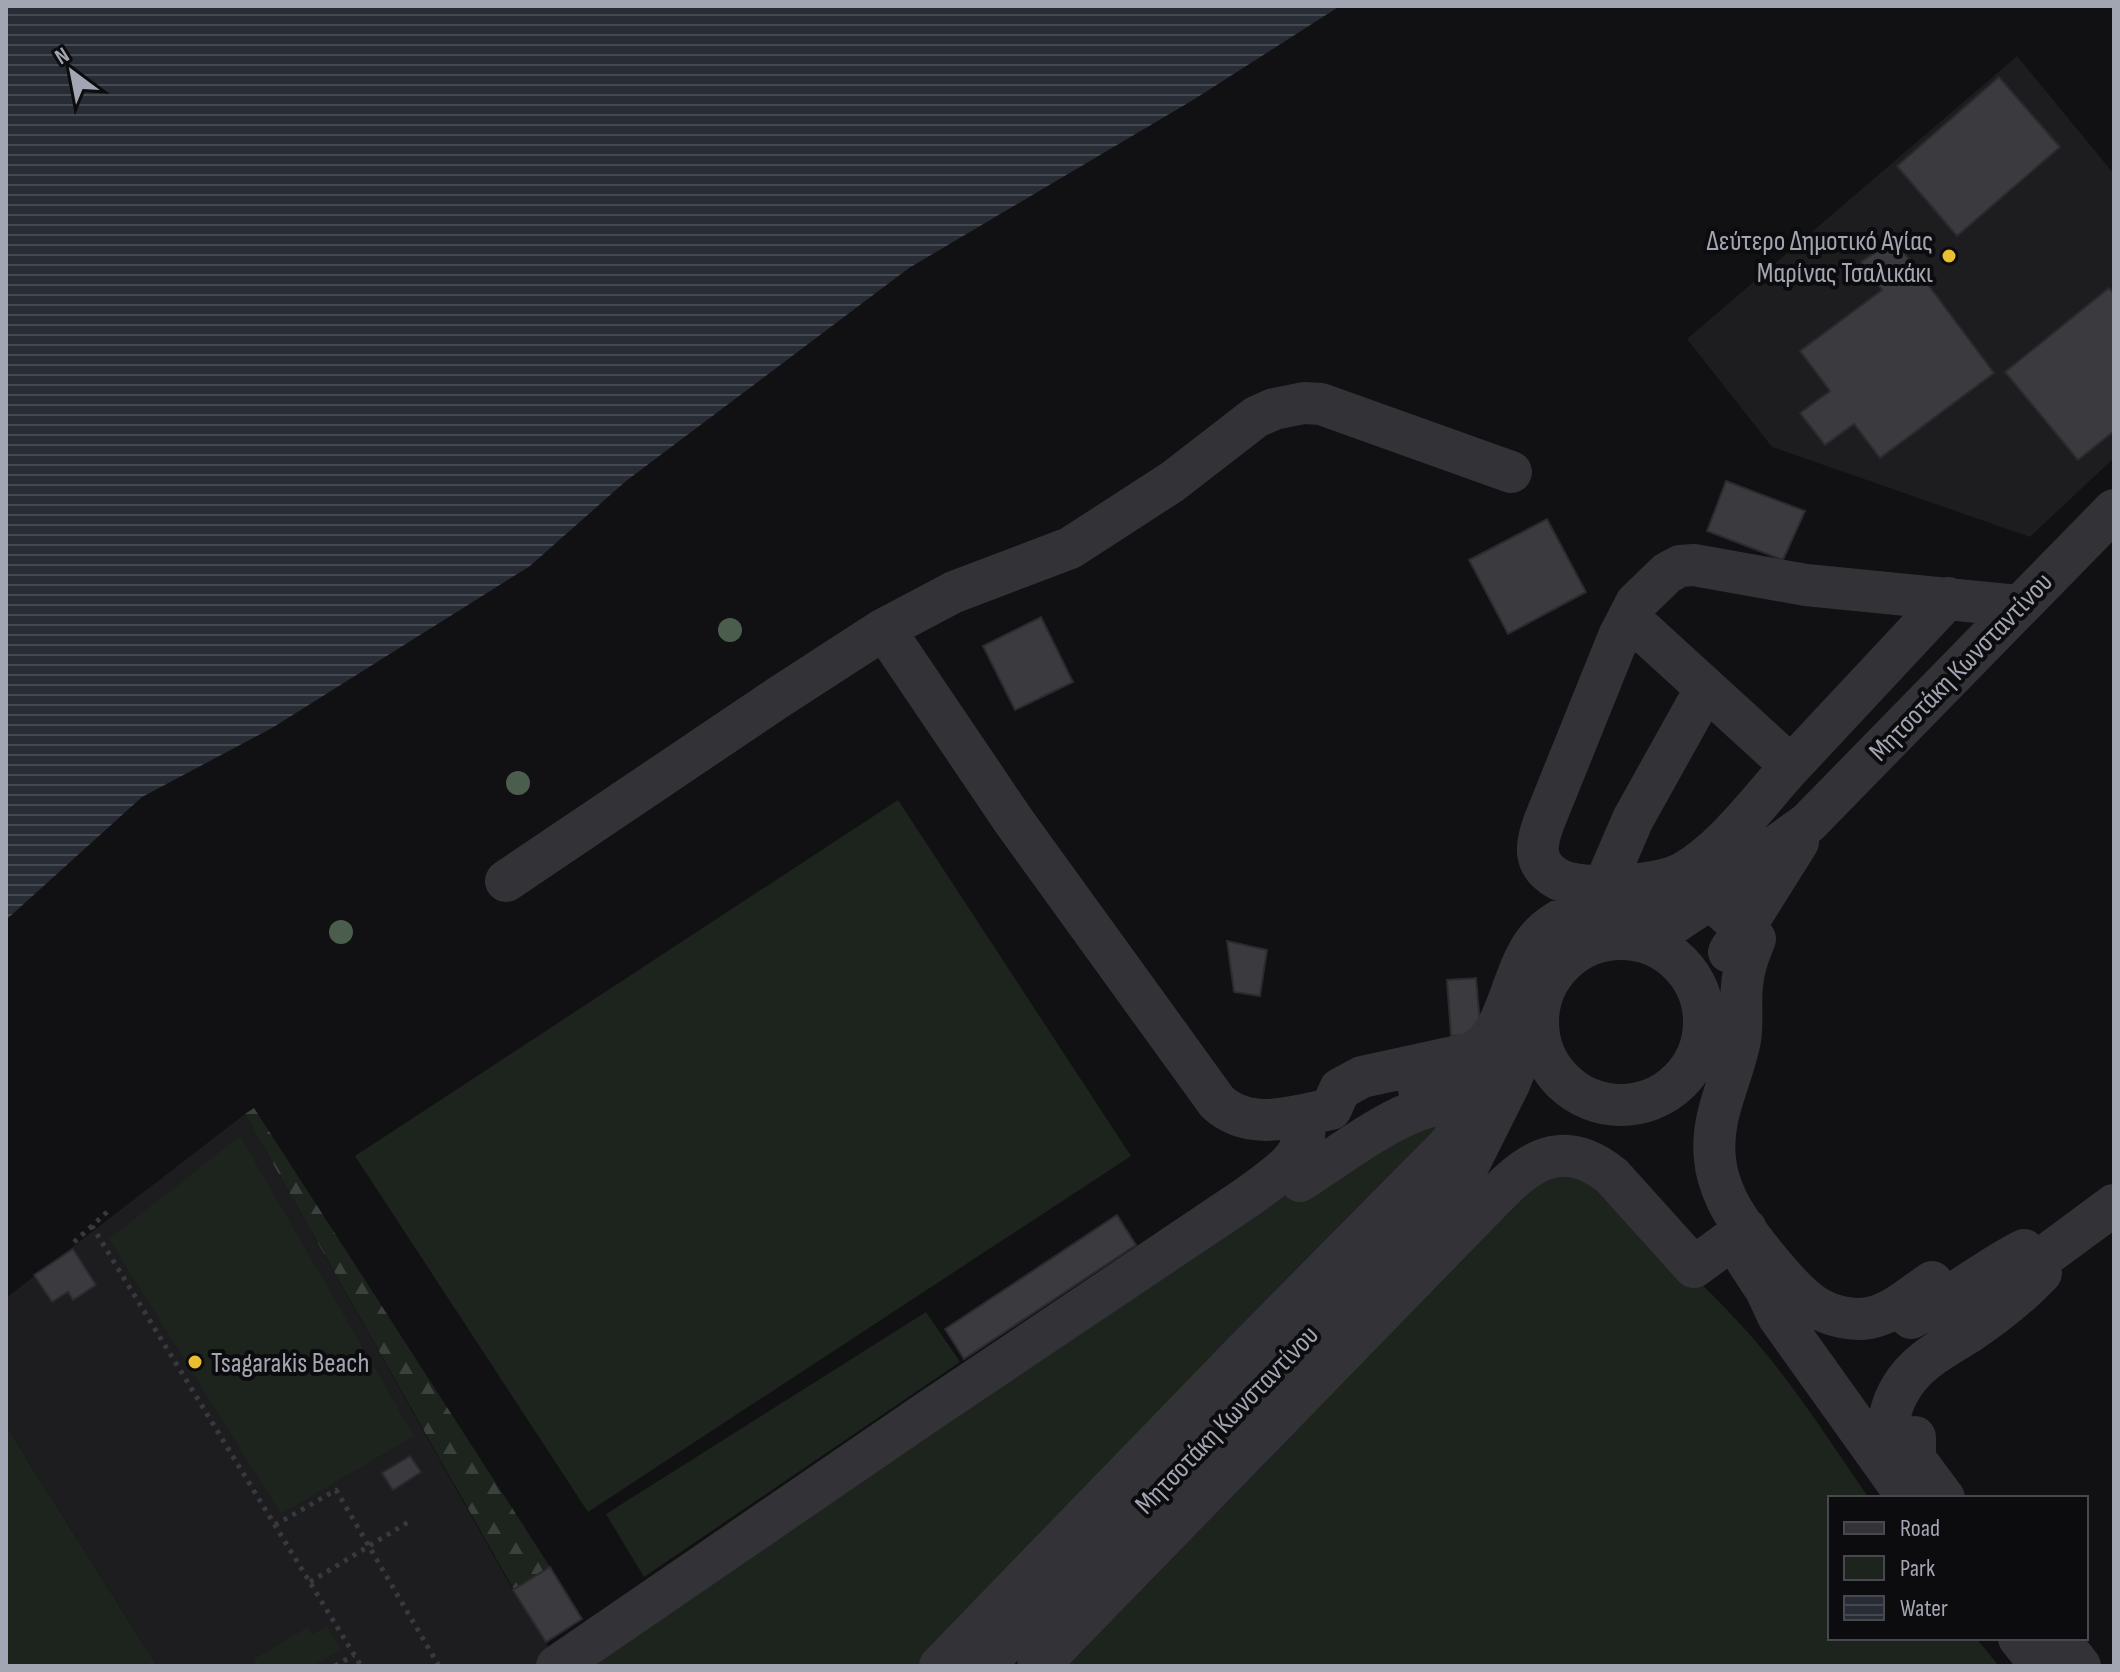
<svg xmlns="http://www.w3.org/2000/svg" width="2120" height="1672" font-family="'Sofia Sans Condensed',sans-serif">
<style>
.built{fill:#1d1c1f}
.green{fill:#1d241e}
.forest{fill:url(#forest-firs)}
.water{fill:url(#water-rules)}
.building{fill:#3b3a3f;stroke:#2b2a2e;stroke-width:2}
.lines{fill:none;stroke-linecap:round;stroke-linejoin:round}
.path{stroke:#38393e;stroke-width:5;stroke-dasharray:4 6;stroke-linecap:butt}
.minor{stroke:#323237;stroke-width:42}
.tree{fill:#4b5e4e}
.poi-dot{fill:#eac030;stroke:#0c0b0d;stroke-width:3}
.labels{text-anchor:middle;stroke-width:8;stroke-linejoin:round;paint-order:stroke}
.poi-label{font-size:28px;fill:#a2a5b2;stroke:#0c0b0d;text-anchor:end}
.street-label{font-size:28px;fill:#a2a5b2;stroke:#0c0b0d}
</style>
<defs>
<pattern id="forest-firs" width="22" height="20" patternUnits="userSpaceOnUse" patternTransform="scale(2)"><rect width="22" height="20" fill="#1d241e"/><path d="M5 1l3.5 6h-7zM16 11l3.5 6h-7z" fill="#3b413c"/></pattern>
<pattern id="water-rules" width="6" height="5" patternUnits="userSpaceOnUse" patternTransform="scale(2)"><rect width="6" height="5" fill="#282d35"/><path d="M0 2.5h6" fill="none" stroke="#444850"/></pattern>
</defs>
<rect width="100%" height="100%" fill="#111012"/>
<!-- built -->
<path class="built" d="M2017,56L2114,174V458L2030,537L1772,447L1687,339Z
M245,1114L513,1590L546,1642L557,1666H157L6,1426V1298Z"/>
<!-- green -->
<path class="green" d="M898,800L1131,1156L588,1512L355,1156Z
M1456,1110L930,1666H590L1133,1296L1334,1163Z
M240,1136L414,1436L281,1514L109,1239Z
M1569,1160C1627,1215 1688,1267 1742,1326C1790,1378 1828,1439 1869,1498H1830V1638H1976L1999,1666H1051L1473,1229Z
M926,1312L960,1362L644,1577L606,1514Z
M6,1426L157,1666H6Z
M327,1626L341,1649L313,1666H256L254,1659L308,1627L313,1634Z"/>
<!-- forest -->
<path class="forest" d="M254,1108L550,1567L514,1590L245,1114Z"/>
<!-- water -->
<path class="water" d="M6,6H1340L1193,100L909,268L626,481L530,566L272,728L142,797L6,920Z"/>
<!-- building -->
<path class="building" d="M1999,77L2060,147L1957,236L1897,166Z
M1894,239L1994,373L1880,458L1854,424L1825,445L1800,413L1830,391L1800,351L1882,290L1861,262Z
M2109,288L2114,294V431L2078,460L2005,372Z
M1726,481L1805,511L1783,560L1707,531Z
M1547,519L1586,592L1508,634L1469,560Z
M1041,617L1073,682L1015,710L983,646Z
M1227,941L1267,950L1260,996L1234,992Z
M1476,978L1481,1034L1451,1036L1447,980Z
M1117,1215L1136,1245L964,1359L945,1329Z
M73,1249L96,1285L73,1300L68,1292L52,1302L34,1275Z
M410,1456L421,1472L393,1490L382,1473Z
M550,1567L582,1619L546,1642L513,1590Z"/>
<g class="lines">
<!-- path -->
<path class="path" d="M107,1212L92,1226L361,1666
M74,1242L92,1226
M275,1525L336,1490L439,1666
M310,1582L410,1521
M335,1666L354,1655"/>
<!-- minor -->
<path class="minor" d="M1948,598C1896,654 1843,710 1791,766C1758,802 1726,848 1683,873C1659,886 1582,892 1558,879C1533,865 1535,846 1544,822L1619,636L1636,603L1667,573L1680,566L1694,565L1806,585L2018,606
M1629,618L1791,766
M884,629L1013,820L1217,1102C1249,1132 1293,1117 1331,1109
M506,881L779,697L884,629L954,592L1070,548L1172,482L1256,417L1274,409L1304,403L1321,404L1511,472
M1605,884L1633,819L1706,688
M1620,938L1674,923L1710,899L1773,848L1808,823L2114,510
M1538 1022a83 83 0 1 1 166 0a83 83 0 1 1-166 0Z
M1729,952L1798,842
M1419,1089L1470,1082H1510
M1331,1109L1340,1089L1362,1077L1472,1053C1512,1033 1509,965 1543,933C1593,887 1648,923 1698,888L1755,939C1749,954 1743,969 1742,986C1740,1004 1743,1022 1740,1040C1732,1081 1710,1116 1715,1159C1716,1173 1721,1187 1727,1200C1740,1227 1791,1292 1816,1307C1830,1316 1852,1321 1869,1318C1892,1314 1913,1295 1932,1282
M1747,1261L1766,1290L1778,1316L1908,1498
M2034,1264L2114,1205
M1911,1318C1951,1299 1984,1270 2024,1250
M1915,1437V1459L1944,1498
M1886,1467C1885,1442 1887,1410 1901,1388C1916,1362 1944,1348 1968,1333C1995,1315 2019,1296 2041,1273
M2019,1638L2041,1666
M2058,1638L2080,1666
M557,1666L926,1413L1246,1198C1275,1176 1313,1157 1303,1115
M940,1666L1250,1346L1446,1148L1464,1127L1465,1114L1458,1106C1415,1094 1337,1158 1300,1181L1291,1164
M983,1666L1242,1403L1467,1168L1510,1082L1539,1006
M1038,1666L1470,1222C1513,1179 1550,1126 1612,1176L1694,1267L1746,1229"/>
</g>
<!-- trees -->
<g class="tree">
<circle cx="730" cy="630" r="12"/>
<circle cx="518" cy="783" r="12"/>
<circle cx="341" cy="932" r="12"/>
</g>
<!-- markers -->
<g class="poi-dot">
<circle cx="1949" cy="256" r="8"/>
<circle cx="195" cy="1362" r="8"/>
</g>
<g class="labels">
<!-- poi labels -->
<g class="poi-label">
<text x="1933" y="250">Δεύτερο Δημοτικό Αγίας<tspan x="1933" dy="32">Μαρίνας Τσαλικάκι</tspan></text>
<text x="211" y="1372" text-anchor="start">Tsagarakis Beach</text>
</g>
<!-- street labels -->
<g class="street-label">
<text transform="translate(1960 666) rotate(-46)" y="10">Μητσοτάκη Κωνσταντίνου</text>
<text transform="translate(1226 1419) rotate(-46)" y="10">Μητσοτάκη Κωνσταντίνου</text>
</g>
</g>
<!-- border -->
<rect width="2120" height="1672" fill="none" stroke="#a2a5b2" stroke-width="16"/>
<!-- legend -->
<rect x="1828" y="1496" width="260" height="144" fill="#0c0b0d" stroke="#48494f" stroke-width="2"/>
<rect x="1844" y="1522" width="40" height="12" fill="#323237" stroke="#48494f" stroke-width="2"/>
<text x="1900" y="1536" font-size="24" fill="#a2a5b2">Road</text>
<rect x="1844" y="1556" width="40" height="24" fill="#1d241e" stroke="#48494f" stroke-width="2"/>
<text x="1900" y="1576" font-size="24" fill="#a2a5b2">Park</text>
<rect x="1844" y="1596" width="40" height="24" fill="url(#water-rules)" stroke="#48494f" stroke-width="2"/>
<text x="1900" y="1616" font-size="24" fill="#a2a5b2">Water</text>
<!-- north arrow -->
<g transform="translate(72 72) rotate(328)" stroke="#0c0b0d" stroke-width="6" paint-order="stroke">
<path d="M0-6L14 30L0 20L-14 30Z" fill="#a2a5b2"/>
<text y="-12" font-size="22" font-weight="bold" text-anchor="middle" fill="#a2a5b2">N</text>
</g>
</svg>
